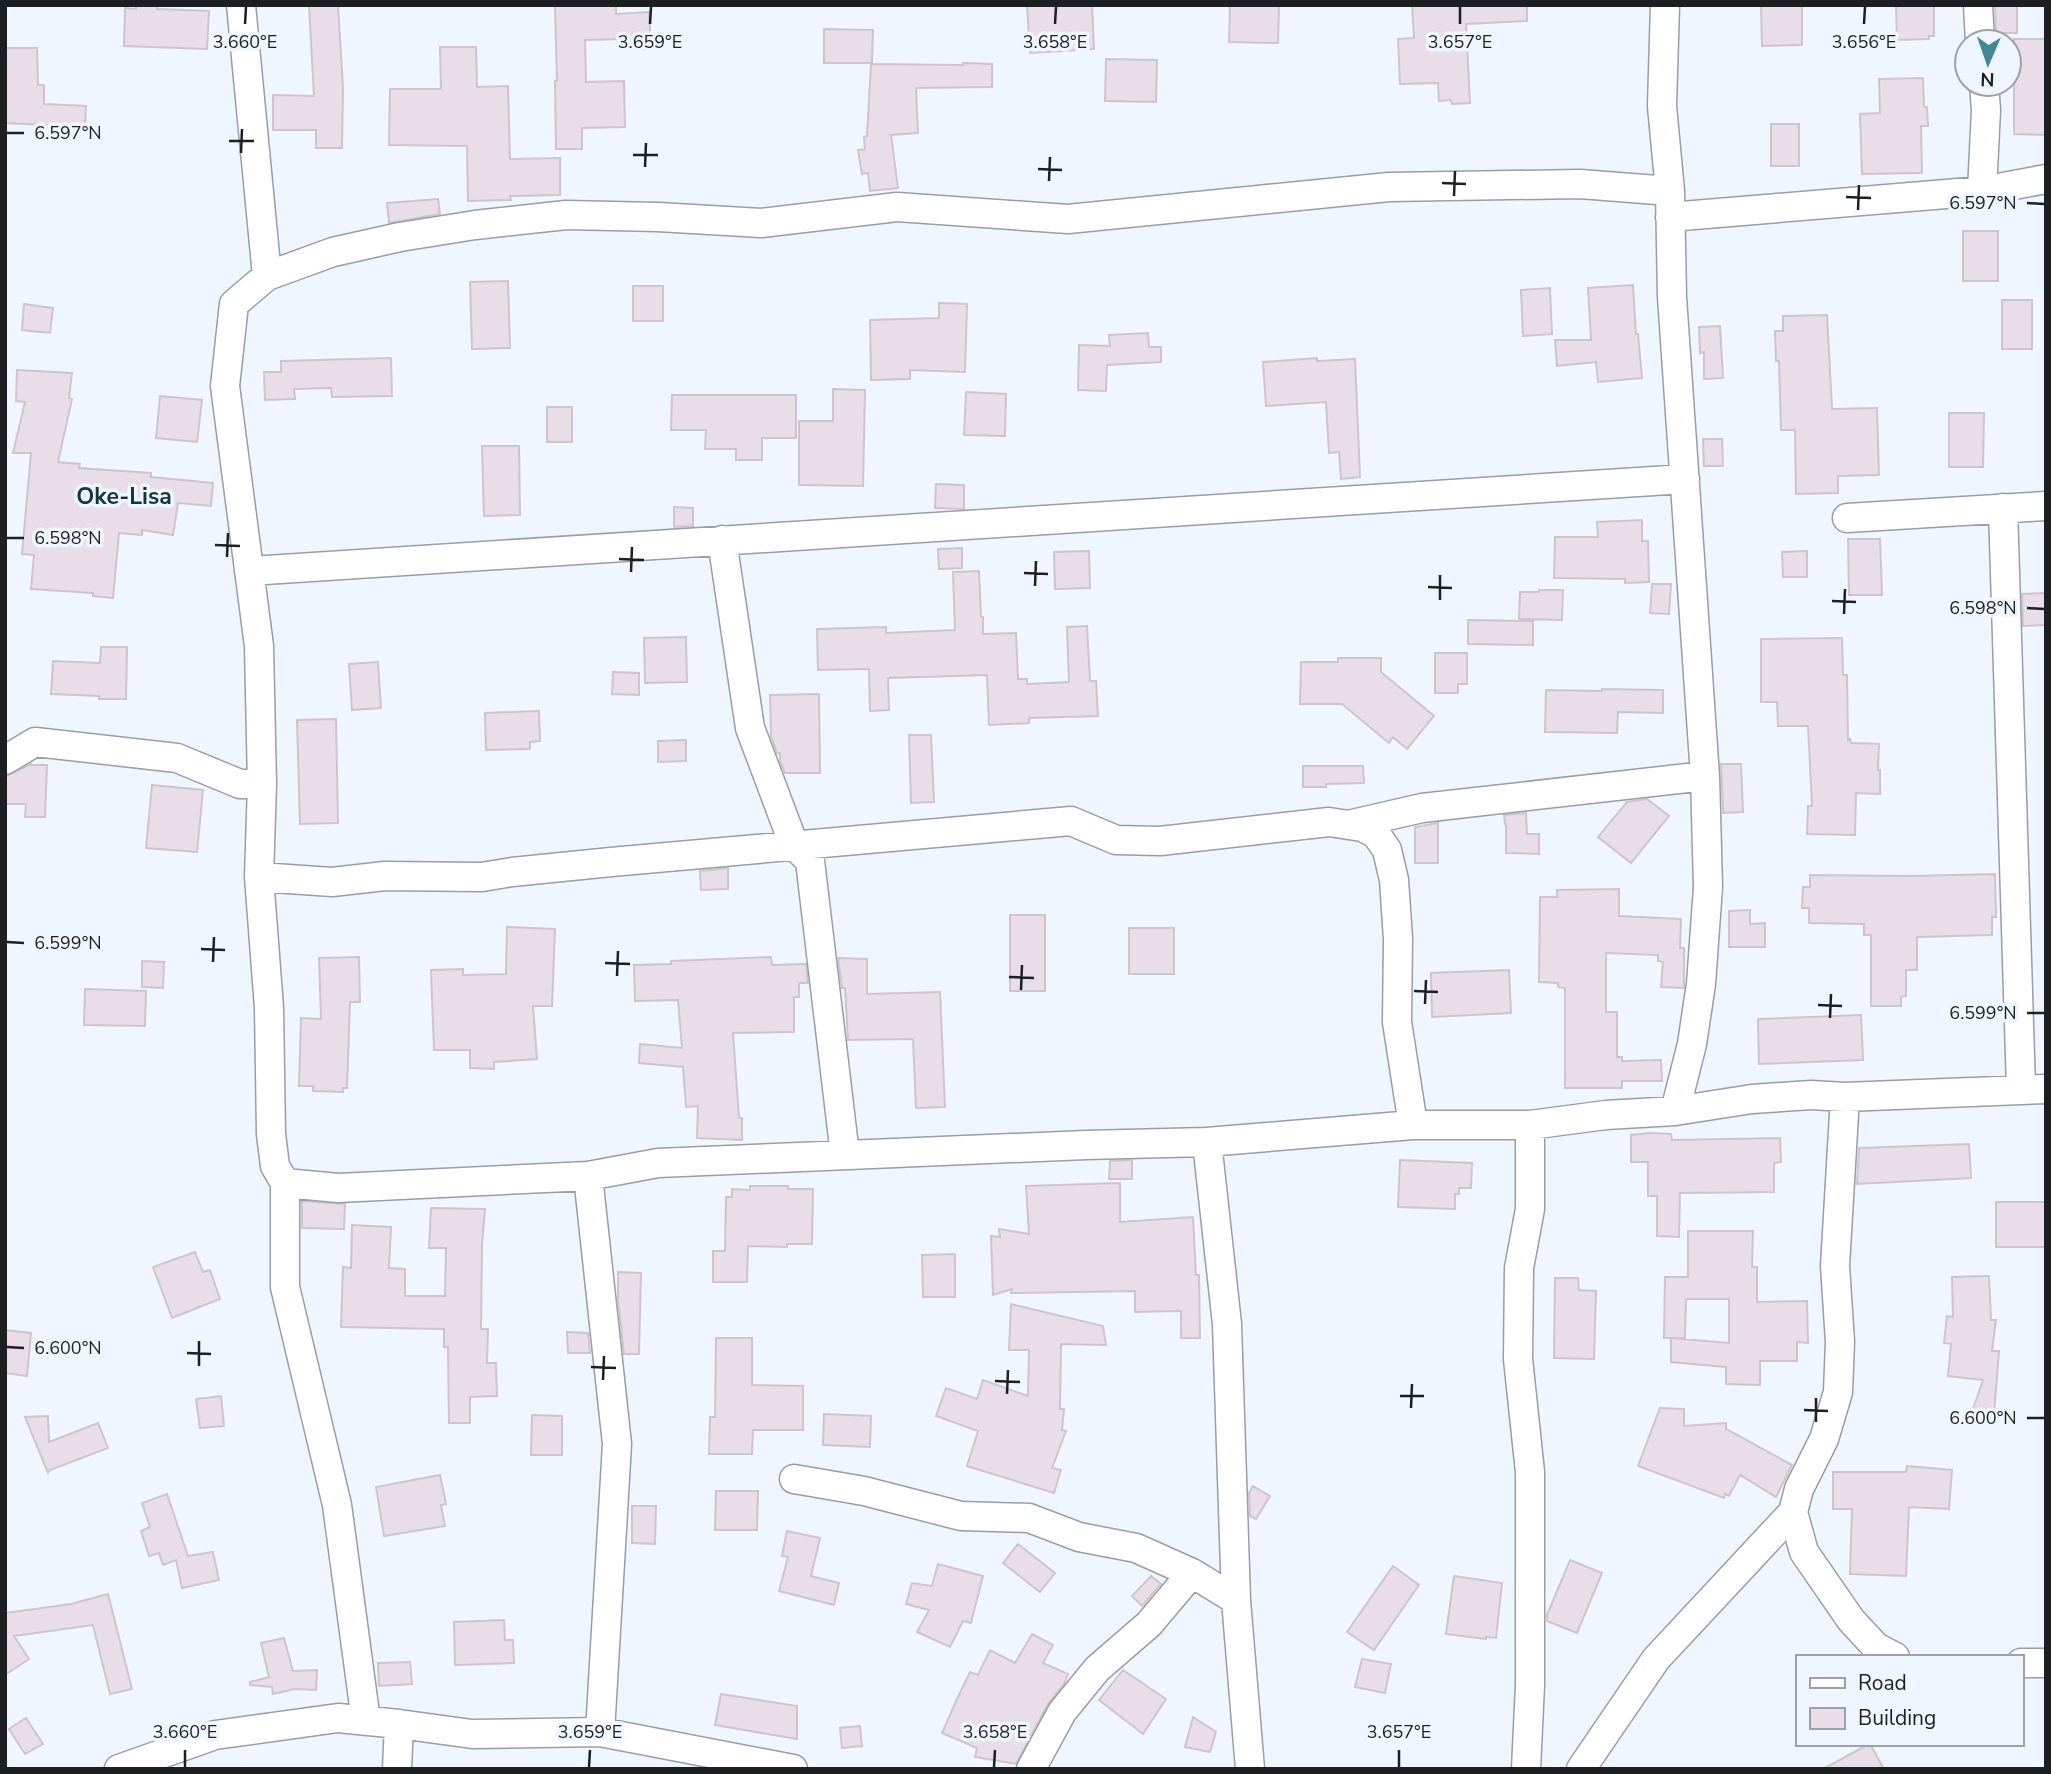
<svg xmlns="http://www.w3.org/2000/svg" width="2051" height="1774" font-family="'Nunito Sans',sans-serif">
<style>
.building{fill:#e9dee7;stroke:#cfc4cc;stroke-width:2}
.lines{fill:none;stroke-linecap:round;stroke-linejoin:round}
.minor-casing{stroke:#979ea7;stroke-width:31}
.minor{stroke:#fff;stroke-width:28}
.ticks{fill:none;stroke:#1d2023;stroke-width:2.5}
.labels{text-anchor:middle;stroke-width:7;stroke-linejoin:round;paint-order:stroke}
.quarter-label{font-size:23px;font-weight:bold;fill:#14343b;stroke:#f0f6ff}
.ticks-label{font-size:18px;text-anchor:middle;fill:#1d2023;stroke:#f0f6ff;stroke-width:7;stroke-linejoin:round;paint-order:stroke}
</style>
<rect width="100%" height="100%" fill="#f0f6ff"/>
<!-- building -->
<path class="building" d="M136,5H157V9L209,11L207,49L124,46L125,8L136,9Z
M309,5H338L343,88L342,148H316V130H273V95L314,96Z
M555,5H616V14L649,12L651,49L624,50V39L585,40L586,82L624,81L625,127L582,128V149H556L555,81H557Z
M1027,5H1092L1094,49L1030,53Z
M1230,5H1279L1278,43L1229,42Z
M1412,5H1527V21L1466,24L1470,103L1452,104L1451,100L1439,101L1438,83L1400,84L1398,39L1414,38Z
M1761,5H1802V45L1762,46Z
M1896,5H1934V36H1929V39L1897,40Z
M1995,5H2017V33H1996Z
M824,29L873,30L872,63H824Z
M2014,39H2046V135L2014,134Z
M440,47H476L477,87L508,86L510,159L560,158V195L510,196L511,200L468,201L467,146L389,145L390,89H441Z
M5,48H37L38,85H44V104L86,106L85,127L5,123Z
M1106,59L1157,60L1156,102L1105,101Z
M963,63L992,64V87L916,88L918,133L891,135L898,188L870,191L868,173L862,174L858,150L865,149L864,137L867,136L871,64L963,65Z
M1923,78L1924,107H1927L1928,126H1921L1922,173L1862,174L1860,114L1880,113L1879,79Z
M1771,124H1799V166H1771Z
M438,199L440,214L389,223L387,203Z
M1963,231H1998V281H1963Z
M508,281L510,348L472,349L470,282Z
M1633,285L1636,334H1638L1642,378L1598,382L1596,362L1557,366L1555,340H1591L1588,288Z
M633,286H663V321H633Z
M1550,288L1552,334L1523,336L1521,290Z
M2002,300H2032V349H2002Z
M939,303L967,304L965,372L910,370V379L871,380L870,320L939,318Z
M24,304L53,308L50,333L22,330Z
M1827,315L1832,409L1877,408L1879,475L1838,476V493L1796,494L1795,430H1781L1779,361H1776L1775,331H1783V316Z
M1720,326L1723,378L1704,379V352L1700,353L1699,327Z
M1148,333L1149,347H1161V362L1107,365L1106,391L1078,390L1079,345L1110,346L1109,335Z
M391,358L392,396L332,397L331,388L294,389L295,399L265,400L264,372H281V361Z
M1317,358V361L1355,359L1360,477L1341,479L1339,452L1329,453L1326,402L1266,406L1263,362Z
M17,370L72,373L69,398L72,399L58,462L80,464L79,468L151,473V477L213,483L211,506L178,503L173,535L142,530V535L119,533L113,598L93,596V593L31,589L34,555L22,554L31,453H13L25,402L16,401Z
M833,389L865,390L863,486L799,485V421H833Z
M966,392L1006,394L1005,436L964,435Z
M672,395H796V438H762V460H736V449H705L706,430H671Z
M160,396L202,400L197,442L156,438Z
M547,407H572V442H547Z
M1949,413H1984L1983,467H1949Z
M1703,439H1722L1723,466H1704Z
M482,446H519L520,515L484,516Z
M936,484L964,485V509L935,508Z
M674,507L693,508V526L674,527Z
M1642,520V541H1648L1649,582L1625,583V579L1554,578L1555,537H1598L1597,522Z
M1848,539H1880L1882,595H1849Z
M962,548V568L939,569L938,549Z
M1089,551L1090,588L1055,589L1054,552Z
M1807,551V577H1783L1782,552Z
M979,571L981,617H983V634L1016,633L1018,679H1027V684L1069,682L1067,627L1087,626L1090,681H1096L1098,716L1029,718V723L989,725L987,675L888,678L889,710L870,711L869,669L818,670L817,629L886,627V633L955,630L953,572Z
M1652,584H1671L1669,614L1650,613Z
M1539,590H1563L1562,620L1519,619L1520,592H1539Z
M2046,593V625L2023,626L2022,594Z
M1468,620L1533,621V645L1468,644Z
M686,637L687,682L645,683L644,638Z
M1842,638L1843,675H1847L1848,740L1850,739L1851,743L1879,744L1878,770H1880V794L1856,793L1855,835L1807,834L1808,806H1812L1808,726H1778L1777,702H1761V639Z
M101,647H127L126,699H99V696L51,694L53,661L100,663Z
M1435,653H1467V684H1458V693H1435Z
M1338,658H1381V672L1434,716L1407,749L1393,737L1389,743L1342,704H1300L1301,662H1338Z
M378,662L381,708L352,710L349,664Z
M613,672L639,673V695L612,694Z
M1602,689L1663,690V713L1618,712L1617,733L1545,732L1546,690L1602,691Z
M819,694L820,773H785L780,761V753H777L771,736L770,695Z
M539,711L540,741L530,742V749L486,750L485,713Z
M336,719L338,823L300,824L297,720Z
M909,735H931L934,802L911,803Z
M686,740V761L658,762V741Z
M31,764V765H47L45,817H25L26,804H5L6,776Z
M1721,764H1741L1743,812L1723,813Z
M1303,766H1363L1364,783L1326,784V787H1303Z
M152,785L203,790L197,852L146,848Z
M1647,799L1669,816L1631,863L1598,837L1627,802Z
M1526,813L1527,834H1539V854L1506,853V824H1505L1504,815Z
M1438,823V863H1415V827Z
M728,868V889L701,890L700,871Z
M1995,874L1996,917H1992V935L1917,937V970H1906V996L1901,997V1006H1871V935H1864V924L1809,923V908H1802L1803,887H1810V875L1913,876Z
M1619,889V916L1681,919L1680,948H1684V988L1661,987L1663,962L1658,961V955L1606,953V1012H1617V1057H1622V1061L1661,1060L1662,1081H1622V1088H1565V988L1558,987V983L1539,982L1540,897H1557V890Z
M1750,910V924L1765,923V947H1729V911Z
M1010,915H1045V991H1010Z
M507,927L555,929L552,1006H533L537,1059L494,1062V1069L470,1068V1050H434L431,970L463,969V975L506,974Z
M1129,928H1174V974H1129Z
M359,957L360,1002H350L347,1088H343V1092L313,1091V1086H299L301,1018L321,1019L319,958Z
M771,957L772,965L806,964L808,983H799V997H794V1032L733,1033L739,1118H742V1140L697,1138L698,1106L686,1107L683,1067L639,1063L640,1044L682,1048L678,1000L635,1001L634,965L671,964V961Z
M838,958L867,959V994L940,992L945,1107L916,1108L913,1039L848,1040L845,988H842Z
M142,961L164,962L163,988L142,987Z
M1509,970L1511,1013L1432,1017L1431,973Z
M85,989L146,991L145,1026L84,1025Z
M1861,1015L1863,1060L1759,1064L1758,1019Z
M1650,1133L1671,1134L1672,1140L1780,1138L1781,1162L1774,1163V1192L1680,1193L1679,1237L1657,1236V1196H1648V1162H1631V1135Z
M1969,1144L1971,1178L1857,1184L1859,1148Z
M1132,1160V1179H1109L1110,1161Z
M1400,1160L1472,1163L1471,1188H1459V1194H1455V1209L1398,1207Z
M1120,1183V1222L1193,1217L1196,1275H1199L1200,1338H1181V1311L1135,1312V1291L1011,1293L1012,1289L993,1295L991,1236L1000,1237L999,1229L1029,1234L1026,1186Z
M750,1186H788V1189H813L812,1244H787V1247L748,1246L747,1282H713V1251H725L726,1197H732V1189L750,1190Z
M302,1201L345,1204L344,1229L302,1228Z
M1996,1202H2046V1247H1996Z
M431,1208L485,1209L482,1245L481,1329H488L487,1363H496L497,1396L470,1397V1423H449L448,1347H444V1329L341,1327L343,1267L351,1268L352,1225L391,1227L389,1268L405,1269V1296H445L446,1248H429Z
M1688,1231H1753L1752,1267H1757V1302L1807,1301L1808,1343L1797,1342V1361H1760V1385L1726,1384V1367L1671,1362V1338L1729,1343V1299H1686L1685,1338H1664L1665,1277H1688Z
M195,1252L203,1272L210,1270L220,1299L172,1318L153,1267Z
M955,1254V1297H923L922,1255Z
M618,1272L641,1273L639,1354H624L618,1300Z
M1989,1276L1991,1320H1996L1992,1351H1999L1994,1415L1973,1409L1983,1380L1948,1376L1951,1344L1944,1343L1947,1316L1953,1317L1952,1277Z
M1555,1278H1578L1579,1290L1596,1291L1594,1359L1554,1358Z
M1011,1304L1103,1326L1106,1345L1061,1344L1060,1409H1064L1062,1430L1066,1431L1052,1468L1061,1470L1054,1493L967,1466L978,1431L936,1416L946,1388L977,1399L983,1380L1028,1396L1029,1350H1009Z
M5,1330L31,1333L27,1376L5,1373Z
M567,1332L588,1333L590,1353H568Z
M716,1338H752V1385L803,1386V1430H753L752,1454H709L710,1417H715Z
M221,1396L224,1426L200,1428L196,1399Z
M1660,1408L1684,1409V1426L1726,1423V1429L1792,1465L1776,1497L1740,1475L1729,1496L1725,1494L1724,1498L1638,1466Z
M824,1414L871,1416L870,1447L823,1445Z
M532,1415L562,1416V1455H531Z
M48,1416L49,1442L98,1423L108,1448L50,1470L48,1473L25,1417Z
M1907,1466L1952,1470L1949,1509L1909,1507L1906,1576L1850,1574L1852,1509H1833V1472H1906Z
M440,1475L446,1504L441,1505L445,1526L384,1536L376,1487Z
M1253,1486L1270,1496L1256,1519L1250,1516L1249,1493Z
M716,1491H758L757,1530H715Z
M167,1494L188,1556L213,1552L219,1580L182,1588L176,1560L163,1565L159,1553L149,1556L141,1531L150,1527L142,1503Z
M632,1506H656L655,1544L632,1543Z
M787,1531L820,1538L811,1576L839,1583L834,1605L779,1591L788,1557L782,1556Z
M1018,1544L1055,1573L1040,1592L1003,1563Z
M1570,1560L1602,1573L1577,1633L1547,1621V1615Z
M938,1564L983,1576L971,1623L963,1621L950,1647L917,1632L929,1610L906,1604L912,1583L932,1586Z
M1393,1566L1419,1585L1374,1650L1347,1632Z
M1151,1576L1161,1584L1142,1606L1132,1596Z
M1454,1576L1502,1583L1496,1638L1486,1637V1639L1446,1634Z
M108,1594L132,1689L110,1694L93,1625L14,1636L29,1659L5,1675V1613L71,1604Z
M504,1620L505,1640H513L514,1663L455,1665L454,1622Z
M1032,1634L1053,1645L1043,1663L1068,1674L1064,1684L1048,1704L1016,1764L975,1757L977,1748L942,1733L957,1699L970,1672L978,1675L990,1650L1015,1663Z
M284,1638L293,1671L317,1670L316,1690L295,1689L273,1694L272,1687L250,1685V1682L269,1677L261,1643Z
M1362,1659L1391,1664L1385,1693L1355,1687Z
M410,1662L412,1684L379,1686L378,1663Z
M1123,1670L1166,1699L1143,1734L1099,1700Z
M721,1694L797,1706V1739L715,1725Z
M1193,1717L1216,1732L1210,1752L1185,1747Z
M26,1718L43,1744L25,1754L9,1729Z
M860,1726L862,1746L842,1748L840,1728Z
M1869,1744H1870L1884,1769H1823Z"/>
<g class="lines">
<!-- minor casing -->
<g class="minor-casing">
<path id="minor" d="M241,5L267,276
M1665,5L1662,106L1670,191L1672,297L1705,776L1708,887L1701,984L1692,1044L1675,1111
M1978,5L1980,42
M1982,191L1986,110L1984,84
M1670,217L1982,191L2046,179
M2003,508L2021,1089
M1847,518L2046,506
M722,540L750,728L794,845L810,861L845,1155
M249,571L1685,479
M5,760L35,742L177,758L240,784H262
M1348,825L1422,808L1705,776
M259,877L332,882L385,876L482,877L512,872L611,862L1071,821L1116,840L1160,841L1329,822L1362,827L1376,834L1387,850L1394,880L1398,939L1397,1022L1413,1125
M1845,1097L1835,1266L1840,1342L1838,1392L1824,1439L1799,1489L1793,1512L1804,1552L1851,1620L1876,1647L1895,1657
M1207,1142L1227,1324L1236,1600L1250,1769
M588,1176L617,1444L600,1732
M285,1183L338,1188L588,1176L658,1163L1086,1145L1207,1142L1413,1125H1530L1606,1115L1675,1111L1752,1099L1811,1095L1845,1097L2046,1089
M794,1479L864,1491L961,1516L1029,1518L1079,1537L1136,1548L1192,1573
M2021,1663H2046
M366,1721L337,1505L285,1287V1183L275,1166L271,1134L269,1008L259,877L262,784L259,646L225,386L234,304L267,276L333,252L400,237L475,225L566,215L658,217L761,223L897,207L1068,219L1389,187L1580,184L1670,191
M119,1769L215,1735L338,1718L399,1724L472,1734L600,1732L793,1769
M397,1769L399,1724
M1031,1769L1062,1712L1097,1669L1149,1624L1192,1573L1236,1600
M1526,1769L1530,1685V1472L1518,1359L1519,1268L1530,1209V1125
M1581,1769L1656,1659L1793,1512"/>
</g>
<!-- minor -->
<use href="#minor" class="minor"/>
</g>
<!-- ticks -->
<path class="ticks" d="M245,24L246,7M650,24L651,7M1055,24L1056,7M1460,24V7M1864,24L1865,7M7,133H24M229,141H254M241,153L242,129M633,155H658M645,167L646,143M1038,169L1062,170M1049,181L1050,157M1442,183L1466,184M1454,196L1455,171M1846,197L1871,198M2027,203L2044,204M1858,210L1859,185M7,538H24M215,545L240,546M227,557L228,533M619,559L644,560M631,572L632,547M1024,573L1048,574M1035,586L1036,561M1428,587L1452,588M1440,600V575M1832,601L1856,602M2027,608L2044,609M1844,614L1845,589M7,942L24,943M201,949L225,950M213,962L214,937M605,963L630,964M617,976L618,951M1009,977L1034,978M1021,990L1022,965M1414,991L1438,992M1425,1004L1426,980M1818,1005L1842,1006M2027,1013H2044M1830,1018L1831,994M7,1347L24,1348M187,1353L211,1354M199,1366V1341M591,1367L616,1368M603,1380L604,1356M995,1381L1020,1382M1007,1394L1008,1370M1400,1396H1424M1411,1408L1412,1384M1804,1410L1828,1411M2027,1418H2044M1816,1422V1398M185,1767V1750M589,1767L590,1750M994,1767L995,1750M1399,1767V1750"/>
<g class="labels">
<!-- quarter labels -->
<g class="quarter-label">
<text x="124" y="504">Oke-Lisa</text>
</g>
</g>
<g class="ticks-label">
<text x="245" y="48">3.660°E</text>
<text x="650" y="48">3.659°E</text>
<text x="1055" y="48">3.658°E</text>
<text x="1460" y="48">3.657°E</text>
<text x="1864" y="48">3.656°E</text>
<text x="68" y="139">6.597°N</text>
<text x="1983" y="209">6.597°N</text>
<text x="68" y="544">6.598°N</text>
<text x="1983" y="614">6.598°N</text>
<text x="68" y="949">6.599°N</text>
<text x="1983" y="1019">6.599°N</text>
<text x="68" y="1354">6.600°N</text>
<text x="1983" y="1424">6.600°N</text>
<text x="185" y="1738">3.660°E</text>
<text x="590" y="1738">3.659°E</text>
<text x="995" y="1738">3.658°E</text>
<text x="1399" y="1738">3.657°E</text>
</g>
<!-- border -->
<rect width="2051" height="1774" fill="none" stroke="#1d2023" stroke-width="14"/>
<!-- legend -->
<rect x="1796" y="1655" width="228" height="91" fill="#f0f6ff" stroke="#9ca0a7" stroke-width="2"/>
<rect x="1810" y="1678" width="35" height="10" fill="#ffffff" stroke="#9ca0a7" stroke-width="2"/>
<text x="1858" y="1690" font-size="21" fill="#1d2023">Road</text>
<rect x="1810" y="1708" width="35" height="21" fill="#e9dee7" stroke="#9ca0a7" stroke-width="2"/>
<text x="1858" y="1725" font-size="21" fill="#1d2023">Building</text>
<!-- north arrow -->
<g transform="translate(1988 63) rotate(182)"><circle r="33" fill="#f0f6ff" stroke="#9ca0a7" stroke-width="2"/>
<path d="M0-5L12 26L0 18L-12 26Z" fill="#448897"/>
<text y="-10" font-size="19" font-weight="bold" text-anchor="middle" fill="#1d2023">N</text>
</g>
</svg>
